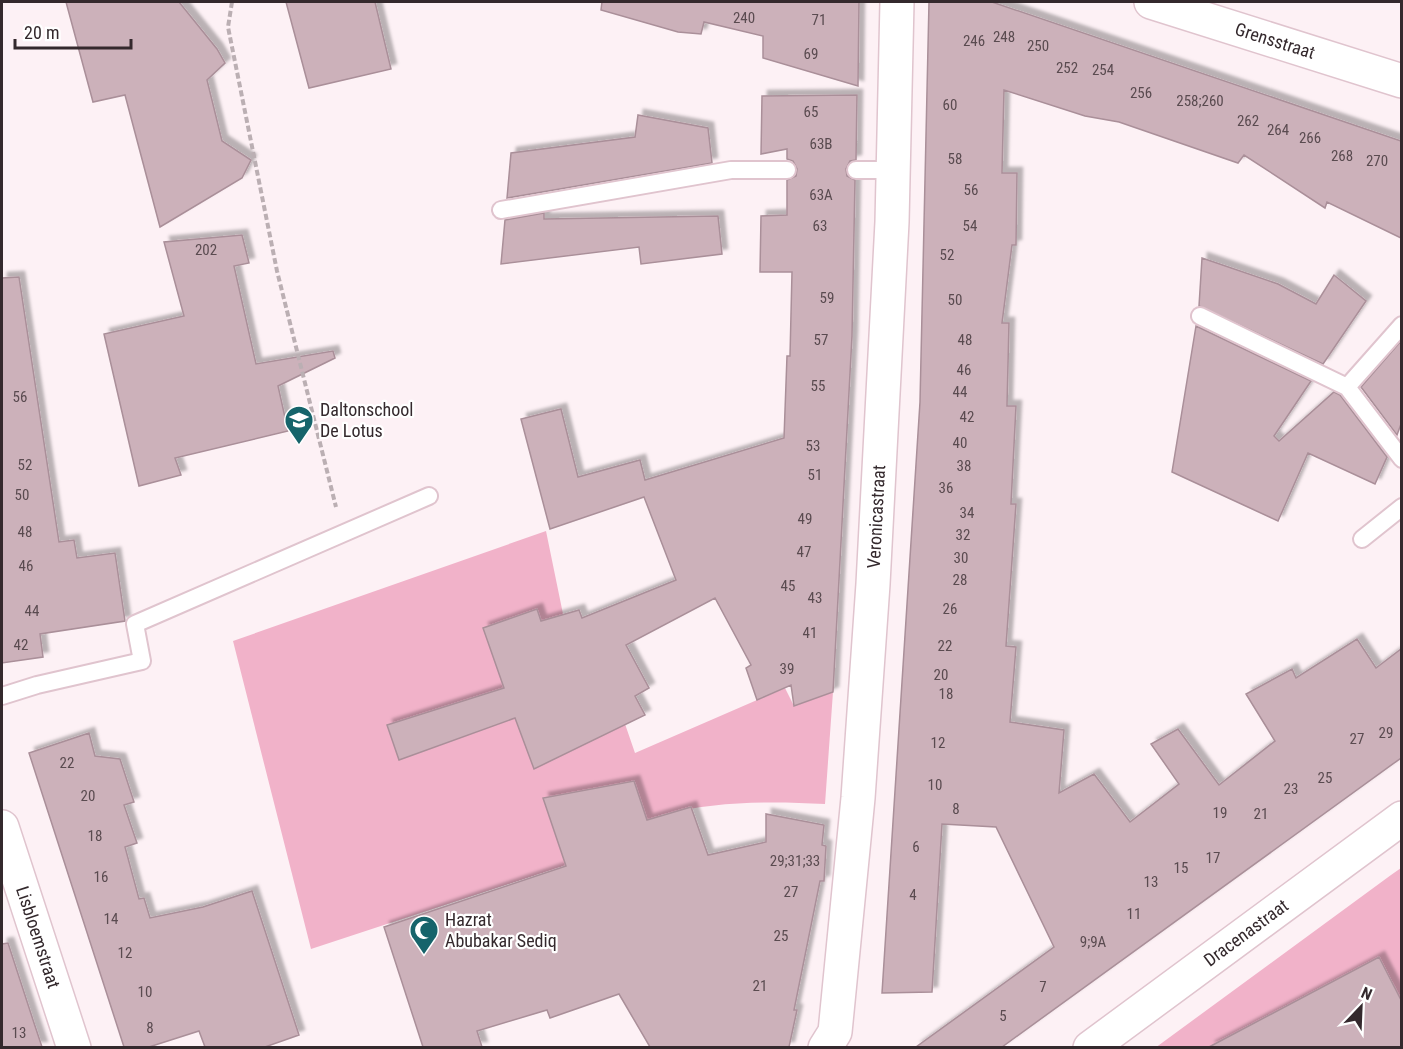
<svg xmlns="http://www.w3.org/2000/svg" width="1403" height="1049" font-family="'Roboto Condensed',sans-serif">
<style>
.green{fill:#f1b2c9}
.building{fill:#ccb1ba;stroke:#aa8f99;stroke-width:1.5;filter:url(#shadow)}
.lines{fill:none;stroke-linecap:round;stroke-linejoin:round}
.service-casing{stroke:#e0c4ce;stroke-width:20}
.minor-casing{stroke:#e0c4ce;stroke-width:36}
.tertiary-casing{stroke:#e0c4ce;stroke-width:36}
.path{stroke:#bbafb3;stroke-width:4;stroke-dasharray:6 3;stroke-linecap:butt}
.service{stroke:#fff;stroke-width:16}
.minor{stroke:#fff;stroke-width:33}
.tertiary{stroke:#fff;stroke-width:33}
.labels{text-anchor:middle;stroke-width:4.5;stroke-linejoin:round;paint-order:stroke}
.number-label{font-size:15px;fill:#5a4b50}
.street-label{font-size:18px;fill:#34292d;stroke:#fff}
.poi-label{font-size:18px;fill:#34292d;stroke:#fff;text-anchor:start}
</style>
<defs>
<filter id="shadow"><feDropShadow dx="5.5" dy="-5.5" stdDeviation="1.5" flood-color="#0004"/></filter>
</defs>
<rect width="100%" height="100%" fill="#fdf1f5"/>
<!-- green -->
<path class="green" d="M546,531L563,614L606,733L625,724L635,753L785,688L794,706L833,692L825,804C770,801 715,801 661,815L667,832L311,949L233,641Z
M1401,868V1047L1155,1048L1391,875Z"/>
<!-- building -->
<path class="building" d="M66,2H179L217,49L225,63L207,80L222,141L251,160L242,178L160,227L125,95L93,102Z
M286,2H375L391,69L309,88Z
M602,2H859L858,86L763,58V36L704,22L701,34L678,32L601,10Z
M929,2H992L1401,141V238L1327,202L1325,208L1244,155L1238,163L1119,122L1085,116L1004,90L1002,173H1017L1016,245H1012L1002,323H1009L1007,406H1016L1011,504H1016L1006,646L1016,647L1010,722L1064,730L1059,793L1094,774L1130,822L1179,784L1151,744L1178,729L1219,785L1275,741L1246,694L1292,669L1296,678L1357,639L1376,668L1401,649V758L1002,1047H916L1054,947L996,827L942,824L932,992L882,993L920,402Z
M857,95L856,160L850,161L846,169L847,176L855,180L852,336L833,692L794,706L791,685L757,700L746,668L751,665L715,598L626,645L649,688L635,696L645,715L534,769L515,718L399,760L387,725L504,688L483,628L537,609L541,621L579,610L582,618L676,580L644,497L550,529L521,419L561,409L578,477L640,460L645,480L784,438L787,356H790L792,272H760L761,216L787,215V180L796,176L797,169L793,161L787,159V149L761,154L762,96Z
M638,115L708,128L712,163L507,198L511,153L635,137Z
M544,213V219L718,216L722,254L641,264L639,247L501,264L505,220Z
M242,235L249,263L234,266L256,364L333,351L335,358L278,386L288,431L175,458L181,475L139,486L104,334L184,316L164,242Z
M1202,258L1278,284L1316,304L1334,275L1366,301L1323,364L1199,306Z
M19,277L59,542L74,540L77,558L115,553L125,621L40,634L43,657L2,663V278Z
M1196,326L1311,381L1274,436L1279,441L1334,392L1340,395L1387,457L1375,484L1308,453L1278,521L1172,472Z
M1401,341V424L1397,435L1361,387Z
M89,733L95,756L120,759L134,802L124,805L137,843L125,847L139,899L144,898L150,918L203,907L252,891L299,1035L265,1047H205L199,1031L149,1047H124L29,753Z
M634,781L647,820L691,807L708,855L766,842V814L824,825L822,845L826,846L824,881H820L794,1010H797L789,1047H650L619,994L550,1018L547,1010L477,1031L482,1047H423L384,927L566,866L543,798Z
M8,943L34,1023L42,1047H2V944Z
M1379,957L1401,1000V1047H1209Z"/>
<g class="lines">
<!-- service casing -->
<g class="service-casing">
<path id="service" d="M856,170H892
M501,210L731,170H787
M1200,316L1347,387L1402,325
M1347,387L1402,459
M1362,539L1402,507
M2,696L37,685L142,661L135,624L429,496"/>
</g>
<!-- minor casing -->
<g class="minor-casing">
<g id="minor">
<path id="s1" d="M1151,2L1402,81"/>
<path id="s2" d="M2,827L74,1048"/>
<path id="s3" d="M825,1048L835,1032L858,798L873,584L892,222L897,2"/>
</g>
</g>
<!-- tertiary casing -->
<g class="tertiary-casing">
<g id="tertiary">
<path id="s4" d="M1090,1048L1402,818"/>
</g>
</g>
<!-- path -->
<path class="path" d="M232,2L228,27L277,271L336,507"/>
<!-- service -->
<use href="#service" class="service"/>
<!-- minor -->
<use href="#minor" class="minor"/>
<!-- tertiary -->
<use href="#tertiary" class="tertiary"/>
</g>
<!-- icons -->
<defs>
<g id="school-pin" transform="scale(1.5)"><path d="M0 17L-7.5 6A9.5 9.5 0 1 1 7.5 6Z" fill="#16646b" stroke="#fff"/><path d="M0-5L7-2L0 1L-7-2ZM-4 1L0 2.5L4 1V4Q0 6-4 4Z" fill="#fff"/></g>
<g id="mosque-pin" transform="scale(1.5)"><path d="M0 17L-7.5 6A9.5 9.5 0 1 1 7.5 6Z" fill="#16646b" stroke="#fff"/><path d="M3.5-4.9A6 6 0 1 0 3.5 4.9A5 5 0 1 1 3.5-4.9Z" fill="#fff"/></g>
</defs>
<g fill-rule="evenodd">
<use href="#school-pin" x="299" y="420"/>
<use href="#mosque-pin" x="424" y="930"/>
</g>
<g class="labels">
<!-- number labels -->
<g class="number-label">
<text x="744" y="23">240</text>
<text x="819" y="25">71</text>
<text x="1004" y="42">248</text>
<text x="974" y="46">246</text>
<text x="1038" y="51">250</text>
<text x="811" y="59">69</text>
<text x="1067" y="73">252</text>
<text x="1103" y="75">254</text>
<text x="1141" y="98">256</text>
<text x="1200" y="106">258;260</text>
<text x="950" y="110">60</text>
<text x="811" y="117">65</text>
<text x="1248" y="126">262</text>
<text x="1278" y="135">264</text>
<text x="1310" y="143">266</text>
<text x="821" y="149">63B</text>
<text x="1342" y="161">268</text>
<text x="955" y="164">58</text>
<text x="1377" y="166">270</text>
<text x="971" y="195">56</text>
<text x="821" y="200">63A</text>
<text x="820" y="231">63</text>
<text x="970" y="231">54</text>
<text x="206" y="255">202</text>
<text x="947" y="260">52</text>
<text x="827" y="303">59</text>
<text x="955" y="305">50</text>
<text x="821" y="345">57</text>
<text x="965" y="345">48</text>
<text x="964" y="375">46</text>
<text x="818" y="391">55</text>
<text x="960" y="397">44</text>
<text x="20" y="402">56</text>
<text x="967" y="422">42</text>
<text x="960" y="448">40</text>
<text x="813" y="451">53</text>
<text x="25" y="470">52</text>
<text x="964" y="471">38</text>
<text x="815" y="480">51</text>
<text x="946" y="493">36</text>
<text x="22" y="500">50</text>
<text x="967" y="518">34</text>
<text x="805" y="524">49</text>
<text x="25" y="537">48</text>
<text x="963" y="540">32</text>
<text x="804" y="557">47</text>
<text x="961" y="563">30</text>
<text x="26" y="571">46</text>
<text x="960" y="585">28</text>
<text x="788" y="591">45</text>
<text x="815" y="603">43</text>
<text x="950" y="614">26</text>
<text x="32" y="616">44</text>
<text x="810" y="638">41</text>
<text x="21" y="650">42</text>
<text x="945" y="651">22</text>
<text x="787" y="674">39</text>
<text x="941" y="680">20</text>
<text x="946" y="699">18</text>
<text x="1386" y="738">29</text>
<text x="1357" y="744">27</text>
<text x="938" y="748">12</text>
<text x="67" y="768">22</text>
<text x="1325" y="783">25</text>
<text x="935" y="790">10</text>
<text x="1291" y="794">23</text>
<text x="88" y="801">20</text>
<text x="956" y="814">8</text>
<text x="1220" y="818">19</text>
<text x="1261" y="819">21</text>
<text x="95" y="841">18</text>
<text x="916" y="852">6</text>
<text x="1213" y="863">17</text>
<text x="795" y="866">29;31;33</text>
<text x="1181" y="873">15</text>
<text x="101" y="882">16</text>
<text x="1151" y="887">13</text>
<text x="791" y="897">27</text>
<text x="913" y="900">4</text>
<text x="1134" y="919">11</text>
<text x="111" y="924">14</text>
<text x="781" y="941">25</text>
<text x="1093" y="947">9;9A</text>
<text x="125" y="958">12</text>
<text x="760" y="991">21</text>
<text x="1043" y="992">7</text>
<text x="145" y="997">10</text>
<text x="1003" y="1021">5</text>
<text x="150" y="1033">8</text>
<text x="19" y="1038">13</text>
</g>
<!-- street labels -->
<g class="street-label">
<text dy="6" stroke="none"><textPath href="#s1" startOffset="130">Grensstraat</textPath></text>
<text dy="6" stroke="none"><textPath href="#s3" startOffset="536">Veronicastraat</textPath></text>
<text dy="6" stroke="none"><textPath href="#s4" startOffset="194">Dracenastraat</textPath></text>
<text dy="6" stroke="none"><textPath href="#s2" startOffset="116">Lisbloemstraat</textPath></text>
</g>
<!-- poi labels -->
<g class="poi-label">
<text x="320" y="416">Daltonschool<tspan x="320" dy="21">De Lotus</tspan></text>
<text x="445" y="926">Hazrat<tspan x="445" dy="21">Abubakar Sediq</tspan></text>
</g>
</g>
<!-- border -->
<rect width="1403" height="1049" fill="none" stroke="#34292d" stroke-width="6"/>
<!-- north arrow -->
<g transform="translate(1361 1007) rotate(23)" stroke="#ffffff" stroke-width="4.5" paint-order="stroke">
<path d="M0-4.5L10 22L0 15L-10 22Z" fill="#34292d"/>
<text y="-9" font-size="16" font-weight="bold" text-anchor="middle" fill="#34292d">N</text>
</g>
<!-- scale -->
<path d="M15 39v9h116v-9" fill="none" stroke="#34292d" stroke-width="3"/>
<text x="24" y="39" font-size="18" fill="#34292d" stroke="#ffffff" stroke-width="4.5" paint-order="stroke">20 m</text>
</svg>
